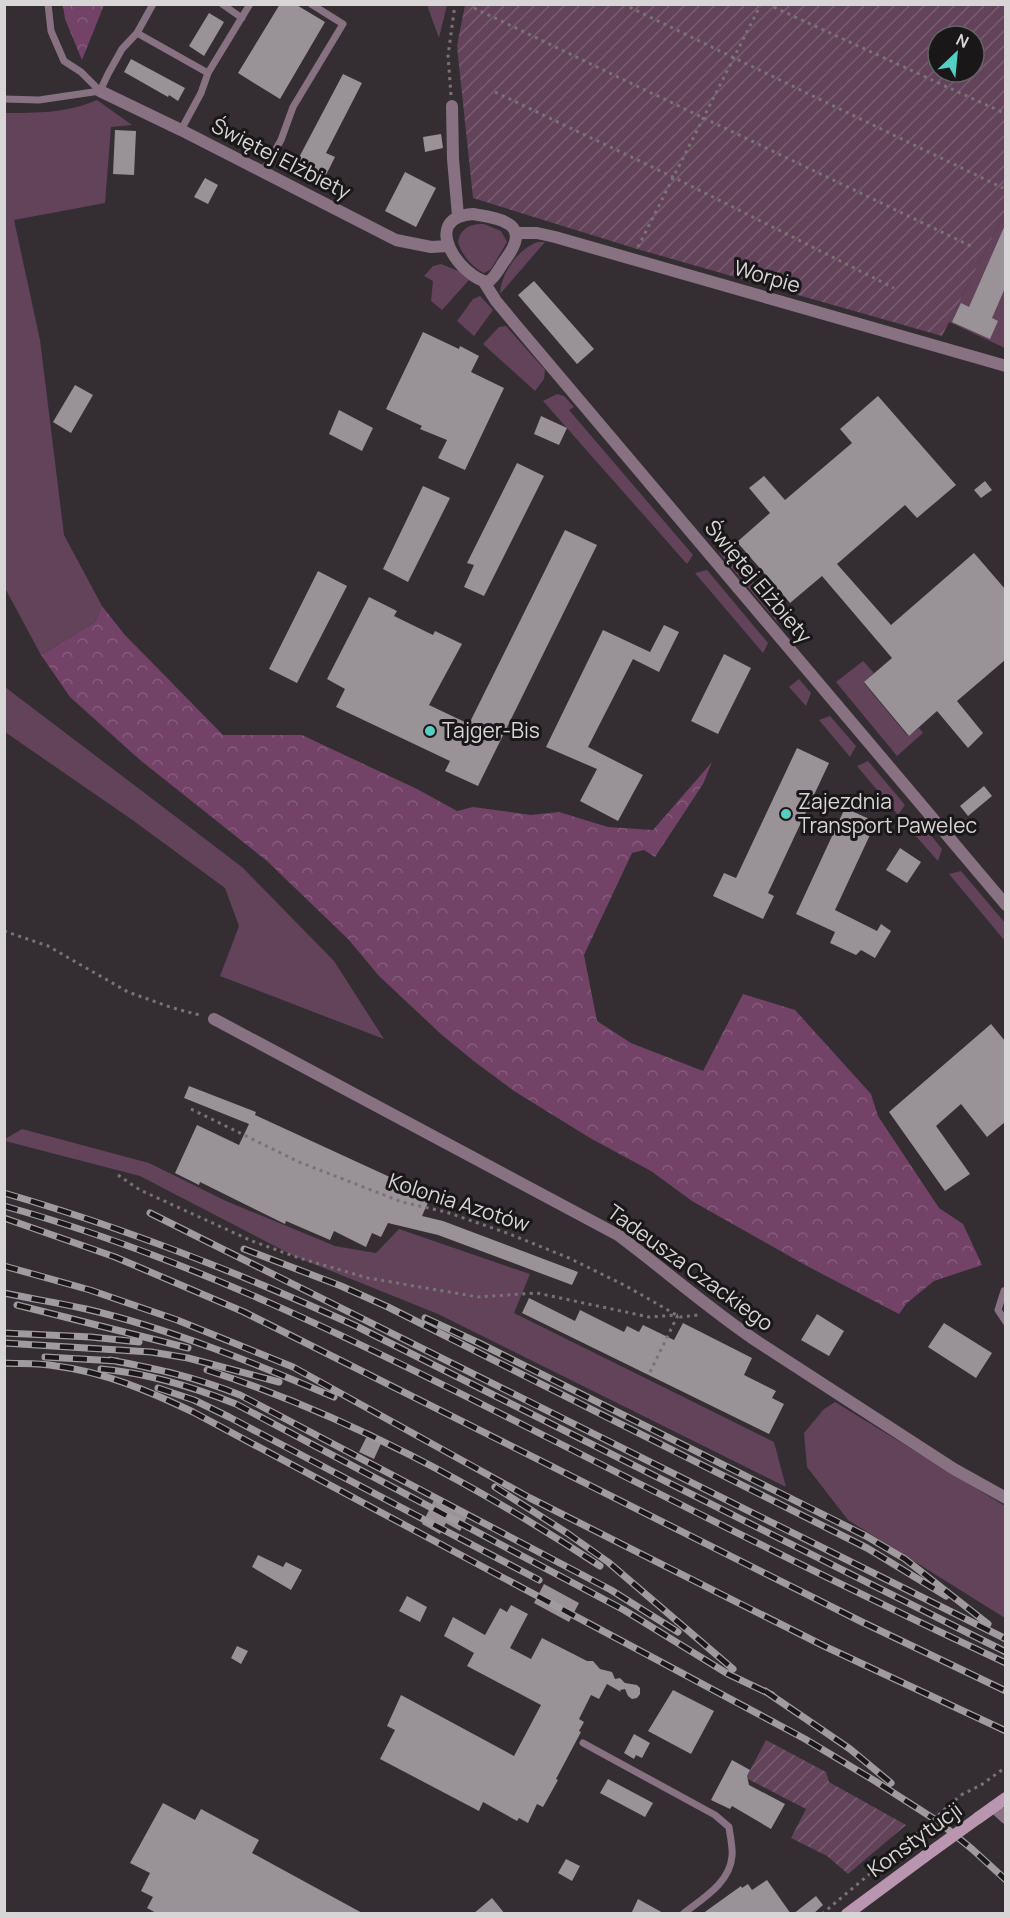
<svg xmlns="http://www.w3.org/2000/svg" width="1010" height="1918" font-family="Manrope,sans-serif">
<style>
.grass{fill:#62435a}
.forest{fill:url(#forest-crowns)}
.garden{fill:url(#garden-furrows);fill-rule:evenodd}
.building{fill:#999297}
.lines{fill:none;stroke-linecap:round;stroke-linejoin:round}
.path{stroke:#787376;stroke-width:3;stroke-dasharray:3 4.5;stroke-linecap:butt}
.lane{stroke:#887181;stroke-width:7}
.street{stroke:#887181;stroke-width:12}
.secondary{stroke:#b995b0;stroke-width:12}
.rail-casing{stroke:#9f9b9e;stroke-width:7}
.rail{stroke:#1a1719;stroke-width:4.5;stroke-dasharray:14;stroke-linecap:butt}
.path-bridge{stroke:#787376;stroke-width:3;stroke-dasharray:3 4.5;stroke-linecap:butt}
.secondary-bridge{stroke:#b995b0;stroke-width:12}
.poi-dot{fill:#57cec1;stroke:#1a1719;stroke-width:2}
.labels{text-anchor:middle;stroke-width:6;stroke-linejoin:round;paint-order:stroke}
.street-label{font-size:21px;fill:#d8d5d7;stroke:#1a1719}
.poi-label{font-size:21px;fill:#d8d5d7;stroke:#1a1719;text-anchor:start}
</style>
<defs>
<pattern id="forest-crowns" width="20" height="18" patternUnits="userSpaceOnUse" patternTransform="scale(1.5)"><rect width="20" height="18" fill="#724267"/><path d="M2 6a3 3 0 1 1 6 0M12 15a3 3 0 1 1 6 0" fill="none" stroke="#855c7c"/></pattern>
<pattern id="garden-furrows" width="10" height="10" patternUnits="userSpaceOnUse" patternTransform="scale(1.5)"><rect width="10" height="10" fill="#62435a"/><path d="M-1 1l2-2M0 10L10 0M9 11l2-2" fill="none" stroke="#785d71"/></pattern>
</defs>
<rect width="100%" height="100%" fill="#342e32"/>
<!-- grass -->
<path class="grass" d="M427,5H447L439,38Z
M97,100L132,125L111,127L105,203L14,220L40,340L64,535L102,606L95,622L41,655L5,588V113C36,113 68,113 97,100Z
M1005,212V348L949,322Z
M484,224L501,231L507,242L491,269L484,273C473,268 461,254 458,242C460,229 470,223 484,224Z
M538,242H545L500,294C501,274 517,249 538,242Z
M441,264L461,272L469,280L442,310L431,301L433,281L424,276L433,266Z
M480,296L493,310L474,336L457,321L473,299Z
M506,326L545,370L544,379L535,391L483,344L499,327Z
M557,394L564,396L574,407L569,410L693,555L687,564L543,401Z
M719,553H729L781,614L779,624Z
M707,570L768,643L763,653L695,573Z
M863,661L874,673L864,683L908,736L919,728L923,733L897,756L836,682Z
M799,679L811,693L806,706L789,687Z
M5,687L242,867L334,961L384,1039L220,976L239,926L225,888L131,819L5,732Z
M830,716L856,746L850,757L819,720Z
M868,761L905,805L898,815L857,766Z
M917,818L942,849L938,861L905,824Z
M961,871L1005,923V941L949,874Z
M22,1129L149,1163L226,1201L335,1246L376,1253L399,1229L530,1274L514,1313L774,1442L786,1487L438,1314L294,1256L140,1176L5,1141V1139Z
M835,1402L1005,1506V1618L848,1520L807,1467L804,1433L824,1409Z"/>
<!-- forest -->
<path class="forest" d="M63,5H104L82,60L65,19Z
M102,606L124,634L223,735H302L417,789L457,811L473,807L531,815L559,812L608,827L653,830L712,762L703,784L655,857L644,850L632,853L584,955L597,1021L631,1043L703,1071L743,994L795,1010L871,1094L878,1116L939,1208L963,1224L982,1265L934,1281L907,1303L899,1314L807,1266L692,1201L651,1171L590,1138L514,1091L475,1062L442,1035L379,976L349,940L267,861L140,760L70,697L41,655L95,622Z"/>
<!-- garden -->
<path class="garden" d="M465,5H1005V212L942,336L637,249L473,198L457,46ZM938,36H974V72H938Z
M766,1740L826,1772L829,1782L906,1825L848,1874L827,1856L791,1838L806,1809L746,1778Z"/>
<!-- building -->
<path class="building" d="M280,4H295L325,22L280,99L238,73Z
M209,13L224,22L204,56L189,46Z
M131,59L185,88L178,101L169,95L168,97L124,72Z
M343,74L362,83L326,153L335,157L324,179L295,165Z
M115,130L136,131L134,175L113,174Z
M441,134L443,148L425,152L423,137Z
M405,172L436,188L416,227L385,211Z
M205,178L218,185L208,204L194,197Z
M1005,225V288L992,318L998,321L990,339L952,322L961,303L969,307Z
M534,281L594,349L577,364L518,295Z
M423,332L459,349L460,346L479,356L471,372L504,388L465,470L438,458L447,440L420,429L422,426L386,409Z
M75,385L93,395L71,433L53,422Z
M878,396L956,485L917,518L905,505L837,564L891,625L974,553L1005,589V660L957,701L983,733L968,748L937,711L909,736L864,682L892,658L822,576L790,603L737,542L770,513L749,488L764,476L785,500L852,443L840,429Z
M339,410L373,428L362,451L329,434Z
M541,416L567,428L559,445L534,434Z
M517,463L544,476L484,596L464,587L474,565L467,563Z
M985,481L992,490L981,498L974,490Z
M423,486L450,498L408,582L383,569Z
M565,530L597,545L478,786L445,771L450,761L336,707L345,689L327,679L369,597L397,611L394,616L433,635L435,631L462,644L429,705L469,724Z
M318,571L347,586L297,683L269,669Z
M664,625L679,632L659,672L633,659L588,747L643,775L618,821L580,801L597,769L546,747L603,630L650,652Z
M724,654L751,668L718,734L691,721Z
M797,748L829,763L768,893L774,896L763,919L713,896L724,873L736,878Z
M984,786L992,796L968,816L960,806Z
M845,808L876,822L835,910L877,931L881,924L891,931L875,958L861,950L856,955L830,943L835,932L796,914Z
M900,848L921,862L907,883L886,870Z
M991,1024L1005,1041V1122L987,1137L961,1104L936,1126L970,1174L945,1191L889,1112Z
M189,1086L256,1112L255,1115L405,1184L407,1182L413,1184L414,1183L433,1191L422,1216L443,1221L578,1272L572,1285L438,1235L388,1223L381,1237L372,1233L366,1247L334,1231L330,1240L286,1221L285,1224L200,1182L199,1185L175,1173L197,1125L239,1145L249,1124L184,1098Z
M529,1298L575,1321L580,1310L624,1332L627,1326L639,1332L643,1325L674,1340L683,1323L752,1358L744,1375L776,1391L772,1398L784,1404L769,1434L522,1313Z
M817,1314L844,1331L829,1356L801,1340Z
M944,1323L992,1353L976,1378L928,1347Z
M369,1432L383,1439L374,1459L359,1452Z
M436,1496L468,1515L460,1531L446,1523L440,1534L422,1524Z
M258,1555L283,1567L286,1562L302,1570L291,1590L252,1567Z
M544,1584L579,1603L569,1622L534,1603Z
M407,1596L427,1607L420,1622L399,1611Z
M511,1605L528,1614L510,1648L531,1659L542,1638L587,1661H593L600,1669L612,1672L615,1679L620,1678L625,1683L637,1685L640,1688V1694L637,1698L632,1699L628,1696L625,1689L620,1690L621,1692L607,1684L599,1699L591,1695L579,1719L584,1722L579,1731L581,1732L556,1779L558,1780L543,1807L537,1804L528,1823L519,1818L517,1821L483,1802L479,1811L380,1759L395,1730L387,1726L401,1695L514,1756L541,1705L467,1666L474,1653L444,1636L453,1617L485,1635L500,1608L507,1612Z
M237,1646L248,1651L241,1664L231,1658Z
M673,1690L714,1711L691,1754L648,1731Z
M634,1734L650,1743L642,1758L636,1755L634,1759L624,1753Z
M732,1760L750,1770L747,1776L749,1785L785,1804L771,1829L732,1806L730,1809L711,1800Z
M608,1779L653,1803L645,1817L600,1793Z
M163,1803L195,1820L201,1809L259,1840L252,1853L364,1914H158L147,1908L153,1897L141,1891L150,1873L130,1863Z
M566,1859L580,1866L572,1881L558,1873Z
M767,1880L791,1914H702L741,1886L742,1888L748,1884L752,1890Z
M816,1896L823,1905L813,1914H793Z
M492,1898L505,1914H473Z
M638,1899L665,1914H631Z"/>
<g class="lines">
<!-- path -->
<path class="path" d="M623,4L1003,188
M767,4L1006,114
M474,8L973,247
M495,92L673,177L894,288
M451,95L448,56L455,4
M638,247L761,4
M4,931L48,946L128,992L173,1008L203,1016
M191,1109L299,1162L402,1202L446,1212L507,1233L569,1258L626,1286L680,1317L698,1315
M118,1175L140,1190L252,1241L299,1258L368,1278L478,1297L537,1293L649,1317L678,1315
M650,1372L678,1315
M961,1795L981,1785L1006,1767
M822,1914L910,1840"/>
<!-- lane -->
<path class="lane" d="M48,4L51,31L64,61L81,72L100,91
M222,4L242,18
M137,33L208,73
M100,91L108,74L122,49L137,33L153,4
M4,99L39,100L100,91
M181,130L201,93L208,73L250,4
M262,173L281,140L293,107L343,24L311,4
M1006,1290L1004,1291L998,1310L1006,1322
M583,1743L715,1815L729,1827C730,1836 733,1847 732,1856C730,1883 703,1898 683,1914"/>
<!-- street -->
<path class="street" d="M100,91L181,130L396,240L431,247L448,246
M452,106L453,159L458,216
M473,214C505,219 532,225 505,260C499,268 496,277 488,282C461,278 418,218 473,214Z
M517,233H537L555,237L1006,366
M484,282L496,301L515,324L1006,905
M214,1019L618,1235C665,1270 709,1309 758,1342L954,1469L1006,1498
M994,1807L1006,1818"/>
<!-- secondary -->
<path class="secondary" d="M978,1818L1006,1798
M847,1914L924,1857"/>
<!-- rail casing -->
<g class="rail-casing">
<path id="rail" d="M4,1193C125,1228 242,1274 356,1326L1006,1652
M4,1206C188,1257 359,1342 529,1428C687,1508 845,1588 1006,1663
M150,1213L1006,1639
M4,1218L115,1257L244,1312L862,1622L1006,1691
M244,1249L341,1286L388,1307L867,1548L946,1596
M4,1266L90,1290L177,1320L293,1367L530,1498L824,1646L1006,1731
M4,1293C32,1299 59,1303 86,1309C171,1329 254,1363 334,1397
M17,1305L188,1348
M425,1318L479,1343L866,1536L905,1559L988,1624
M4,1333L91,1337L139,1342
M4,1343L151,1352L188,1358L279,1382
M45,1357L117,1361
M110,1360C158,1369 195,1377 240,1395L611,1590L678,1632
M4,1363C21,1364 39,1363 56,1366C104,1372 149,1391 193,1412L805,1739L875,1781L942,1824
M101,1369C148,1373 193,1387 236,1404L624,1610L728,1674L772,1695
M207,1370C348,1416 476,1485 600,1566
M158,1388L194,1400L229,1417L539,1580
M495,1487L567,1533L608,1562L733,1669
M765,1691L850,1749L891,1783
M935,1819L972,1849L1006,1880"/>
</g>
<!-- rail -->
<use href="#rail" class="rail"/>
<!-- path-bridge -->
<path class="path-bridge" d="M910,1840L961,1795"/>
<!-- secondary-bridge -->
<path class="secondary-bridge" d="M924,1857L978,1818"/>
</g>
<!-- markers -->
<g class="poi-dot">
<circle cx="430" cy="731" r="6"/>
<circle cx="786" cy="814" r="6"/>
</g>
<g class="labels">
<!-- street labels -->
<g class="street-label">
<text transform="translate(281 159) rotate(27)" y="7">Świętej Elżbiety</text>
<text transform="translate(767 277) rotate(16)" y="7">Worpie</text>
<text transform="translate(758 582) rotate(50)" y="7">Świętej Elżbiety</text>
<text transform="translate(459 1203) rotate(18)" y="7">Kolonia Azotów</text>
<text transform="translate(690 1268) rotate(36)" y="7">Tadeusza Czackiego</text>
<text transform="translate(915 1840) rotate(-36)" y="7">Konstytucji</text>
</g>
<!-- poi labels -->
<g class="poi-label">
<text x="442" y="738">Tajger-Bis</text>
<text x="798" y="809">Zajezdnia<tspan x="798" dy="24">Transport Pawelec</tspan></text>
</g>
</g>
<!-- border -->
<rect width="1010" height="1918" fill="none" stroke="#d8d5d7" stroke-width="12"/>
<!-- north arrow -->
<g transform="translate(956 54) rotate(26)"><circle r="28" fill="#1a1719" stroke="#666365" stroke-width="1.5"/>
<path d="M0-4.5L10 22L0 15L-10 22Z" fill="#57cec1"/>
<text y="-9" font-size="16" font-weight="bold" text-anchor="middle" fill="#d8d5d7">N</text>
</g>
</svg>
